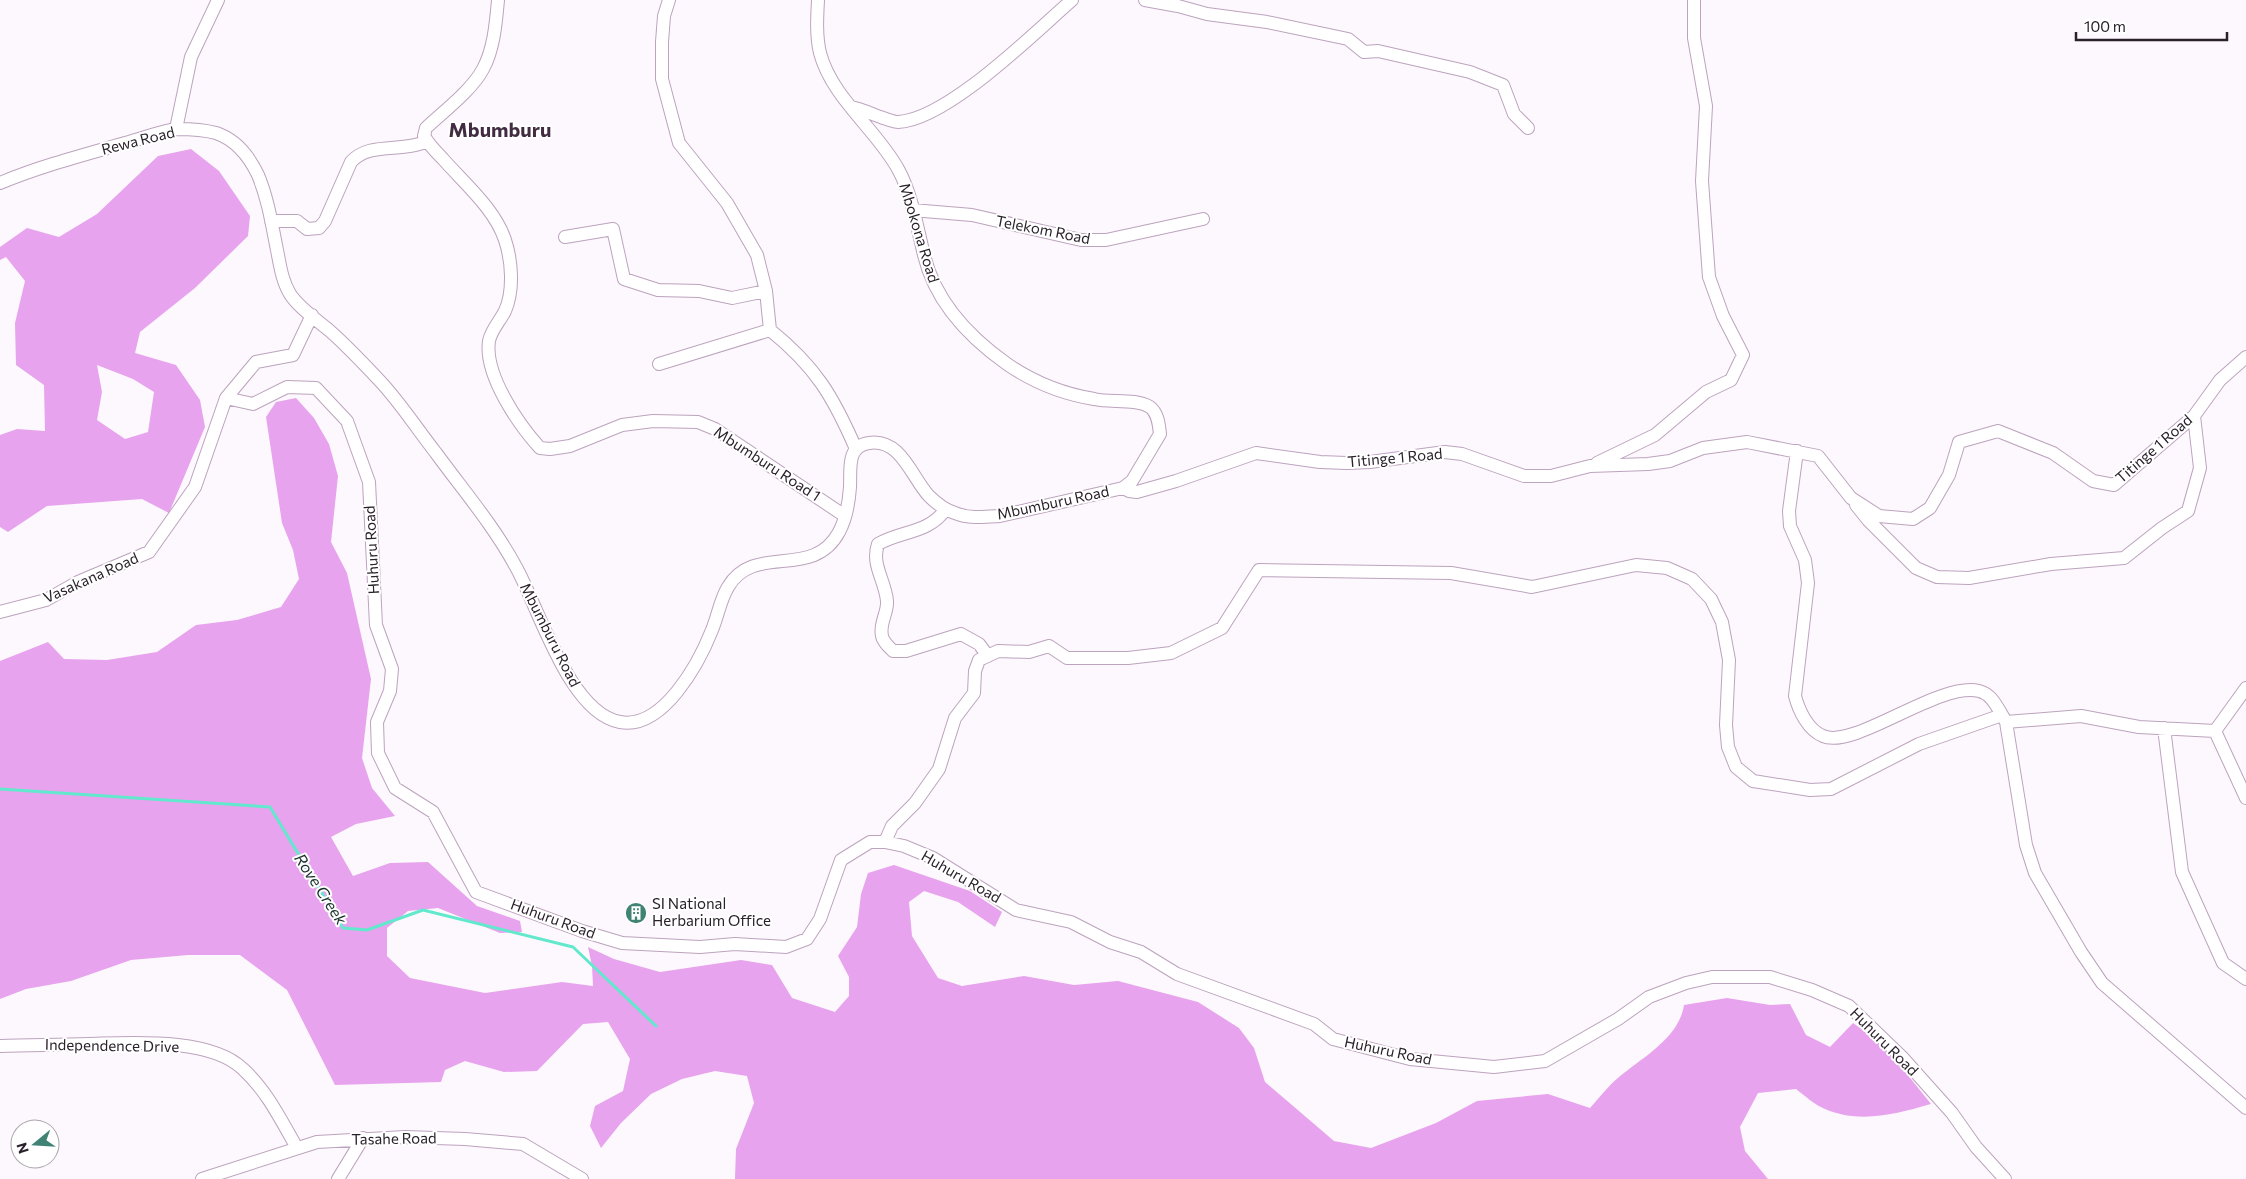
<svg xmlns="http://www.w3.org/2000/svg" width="2246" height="1179" font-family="Commissioner,sans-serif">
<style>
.forest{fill:#e7a3ed;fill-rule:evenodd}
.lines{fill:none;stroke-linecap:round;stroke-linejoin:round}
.stream{stroke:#62e8cd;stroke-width:3}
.minor-casing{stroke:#bca3be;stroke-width:14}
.minor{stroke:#fff;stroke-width:12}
.labels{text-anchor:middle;stroke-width:4;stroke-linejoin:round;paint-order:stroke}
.street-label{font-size:15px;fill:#2a212b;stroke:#fff}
.poi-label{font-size:15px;fill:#2a212b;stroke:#fff;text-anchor:start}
.water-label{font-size:16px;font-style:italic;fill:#182f29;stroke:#fff}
.district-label{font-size:20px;font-weight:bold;fill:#412c42;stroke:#fff}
</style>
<rect width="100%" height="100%" fill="#fdf8fd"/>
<!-- forest -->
<path class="forest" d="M191,149L219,171L250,216L248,236L195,288L140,332L135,353L176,365L200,400L205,427L169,513L142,499L47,506L8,532L0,527V435L17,429L45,431L44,385L16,365L15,323L25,281L6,257L0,260V247L27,228L59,237L97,214L158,156ZM97,365L133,379L154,392L148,432L125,439L97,420L102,392Z
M296,398L314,418L329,444L338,476L331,542L347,573L371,679L362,758L372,788L395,816L356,824L331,837L353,876L390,863L428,862L477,906L520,921L522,932L500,933L438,908L408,911L387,928V956L410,978L485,993L562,982L593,986L592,966L588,947L614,959L660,972L741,960L772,965L792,998L835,1012L849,996V977L838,956L857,927L861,894L868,873L894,865L970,891L1002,912L995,927L958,902L924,891L909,902L912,936L938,978L962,986L1024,976L1074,985L1118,981L1198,1002L1239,1028L1254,1048L1265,1082L1334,1141L1371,1148L1436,1123L1477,1101L1548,1094L1590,1108C1599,1098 1608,1086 1619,1077C1643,1057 1679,1038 1684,1005L1727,998L1770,1005L1790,1004L1806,1035L1830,1047L1853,1023L1883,1044L1931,1104C1896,1114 1860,1124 1825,1109C1815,1105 1805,1096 1796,1089L1758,1093L1740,1127L1745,1151L1768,1179H735L736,1149L754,1103L747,1076L715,1071L682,1079L651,1094L621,1123L601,1148L590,1126L595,1106L623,1091L630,1059L608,1022L583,1024L537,1071L504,1072L465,1061L445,1070L441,1082L335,1085L287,990L240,955H188L131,960L71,981L26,989L0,999V661L48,642L64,659L107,660L157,652L196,625L237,620L281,607L299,579L293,550L282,523L266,417L276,402Z"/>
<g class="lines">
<!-- stream -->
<path class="stream" d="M0,789L270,807L343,928L367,930L423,910L573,947L656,1026"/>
<!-- minor casing -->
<g class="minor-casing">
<path id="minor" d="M498,0C496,22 494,49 483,69C472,90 443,112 426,128L424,136C429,145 436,152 443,159C464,183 495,209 505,240C512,261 514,291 505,311C500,321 491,330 489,341C484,375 519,425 540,448L550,449L570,446L622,425L653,421L698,422L715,429L845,516
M669,0L664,16L662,42V79L679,143L727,203L757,255L766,291L770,330C815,366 833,396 856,449
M1145,0L1178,6L1207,14L1267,22L1348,39L1364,52L1378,51L1470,72L1503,85L1514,114L1528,128
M851,107C863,109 889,122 898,122C947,120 1034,33 1072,0
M176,129L191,57L218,0
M0,183C41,166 83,155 125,143C142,139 160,131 177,129C189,129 205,130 216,133C237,140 249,156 258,175C268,199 272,225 277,250C280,265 282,281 290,294C299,308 317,320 330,331C347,346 363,363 379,380C400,402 417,429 436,453C463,490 494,526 516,567C539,608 569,713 620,722C663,730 699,663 712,630C718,616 720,600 728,587C754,542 813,581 839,532C846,519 849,502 850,487C851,470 846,446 869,443C901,438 912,478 929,496C936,503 945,510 955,513C969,519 985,517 1000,516L1123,488L1132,481L1160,434C1159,425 1158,413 1150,407C1135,398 1111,403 1094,399C1063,394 1033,382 1007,364C969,337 935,301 924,255C917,227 912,194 898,169C876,129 832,98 820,53C816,36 817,18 818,0
M912,210L972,215L1081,240H1106L1203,219
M271,221H297L307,229L319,228L325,221L351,162C369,141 404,153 427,141
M565,237L613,229L624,279L658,290L699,291L732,298L766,291
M659,364L770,330
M226,398L253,404L287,387L316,388L347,421L369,482L376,625L392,669L390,691L377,722L378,753L395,788L433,812L476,892L582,931L622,943L700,947L735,944L786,947L807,939L820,919L841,860L870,842H885L904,846L933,858L1016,910L1071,922L1110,942L1141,952L1177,974L1314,1024L1333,1039L1410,1059L1494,1067L1545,1061L1618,1019L1649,997L1686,983L1712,977H1770L1812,990L1849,1006L1902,1057L1952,1113L1976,1147L2005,1179
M1797,451L1789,511L1790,526L1805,560L1808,583L1795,696C1799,711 1808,730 1823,736C1854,750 1939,681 1979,691C1991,694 1996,705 2002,715
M1597,463L1655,435L1706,392L1731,380L1743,355L1723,316L1709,277L1702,181L1706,106L1694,38V0
M1123,488L1129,491L1137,492L1176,481L1256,453L1320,462L1347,463L1370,462L1445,452L1462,454L1524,476H1551L1590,466L1648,464L1670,461L1703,448L1747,442L1818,456L1851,498L1879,516L1913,519L1930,508L1949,475L1959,442L1998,431L2053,453L2093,481L2114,485L2194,416L2220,380L2246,357
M1856,505L1868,520L1916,568L1937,577L1969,578L2051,564L2124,558L2162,528L2188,511L2200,468L2194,416
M946,509C928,534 903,530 878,544C871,565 885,580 887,601C888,613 879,623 882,636C883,642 889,647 893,651H906L961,634L979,644L988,656
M0,612L46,600L78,582L149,552L195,487L226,398L256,362L293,355L312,315
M2164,728L2182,872L2223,963L2246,979
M2215,731L2246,688
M2246,798L2215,731L2139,727L2081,716L2006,722L2026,845L2035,873L2081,952L2102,983L2246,1108
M885,842L892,826L915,803L939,769L955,718L974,693L975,671L979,660L998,651L1029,652L1049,646L1067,658H1128L1171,653L1222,628L1259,570L1451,573L1532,587L1636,565L1667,568L1692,579L1711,599L1722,622L1729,660L1726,725L1728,747L1736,767L1753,781L1810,790L1831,789L1919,744L2002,715L2006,722
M0,1046C29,1045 59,1045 88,1044C131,1043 210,1037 243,1069C267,1091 281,1120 297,1148
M202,1179L317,1142L405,1137L465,1139L523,1144L582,1179
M338,1179L363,1138"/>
</g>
<!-- minor -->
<use href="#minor" class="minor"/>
</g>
<!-- icons -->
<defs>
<g id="building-disc" transform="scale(1.125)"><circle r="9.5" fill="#408273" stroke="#fff"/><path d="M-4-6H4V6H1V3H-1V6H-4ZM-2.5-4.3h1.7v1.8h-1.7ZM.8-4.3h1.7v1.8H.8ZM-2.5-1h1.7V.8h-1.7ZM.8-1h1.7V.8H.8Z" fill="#fff"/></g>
</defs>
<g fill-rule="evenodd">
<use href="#building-disc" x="636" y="913"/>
</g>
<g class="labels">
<!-- street labels -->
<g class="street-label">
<text transform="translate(138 141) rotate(-14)" y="5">Rewa Road</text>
<text transform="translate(1043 230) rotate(11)" y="5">Telekom Road</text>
<text transform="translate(919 233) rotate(73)" y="5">Mbokona Road</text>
<text transform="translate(2154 449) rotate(-41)" y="5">Titinge 1 Road</text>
<text transform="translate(1395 458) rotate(-5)" y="5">Titinge 1 Road</text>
<text transform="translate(767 464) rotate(33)" y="5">Mbumburu Road 1</text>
<text transform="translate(1053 503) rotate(-12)" y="5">Mbumburu Road</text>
<text transform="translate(372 550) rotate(-93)" y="5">Huhuru Road</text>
<text transform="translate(91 578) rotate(-24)" y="5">Vasakana Road</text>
<text transform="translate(550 635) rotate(63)" y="5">Mbumburu Road</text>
<text transform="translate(961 877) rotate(30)" y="5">Huhuru Road</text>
<text transform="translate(553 919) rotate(20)" y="5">Huhuru Road</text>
<text transform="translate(1884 1042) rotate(45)" y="5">Huhuru Road</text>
<text transform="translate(112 1046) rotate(1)" y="5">Independence Drive</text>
<text transform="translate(1388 1051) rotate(12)" y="5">Huhuru Road</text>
<text transform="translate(394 1139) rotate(-1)" y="5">Tasahe Road</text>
</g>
<!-- poi labels -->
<g class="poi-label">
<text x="652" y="909">SI National<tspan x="652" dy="17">Herbarium Office</tspan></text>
</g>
<!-- water labels -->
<g class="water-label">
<text transform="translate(321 889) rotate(57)" y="6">Rove Creek</text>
</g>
<!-- district labels -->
<g class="district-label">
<text x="500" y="137">Mbumburu</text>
</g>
</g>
<!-- north arrow -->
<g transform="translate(35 1144) rotate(252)"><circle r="24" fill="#ffffff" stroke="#aaa6aa"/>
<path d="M0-4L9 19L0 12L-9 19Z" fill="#408273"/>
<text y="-8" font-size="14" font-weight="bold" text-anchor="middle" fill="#2a212b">N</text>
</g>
<!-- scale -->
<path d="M2076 32v8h151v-8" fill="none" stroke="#2a212b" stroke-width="2.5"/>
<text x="2084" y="32" font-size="15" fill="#2a212b" stroke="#ffffff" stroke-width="4" paint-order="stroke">100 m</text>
</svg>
